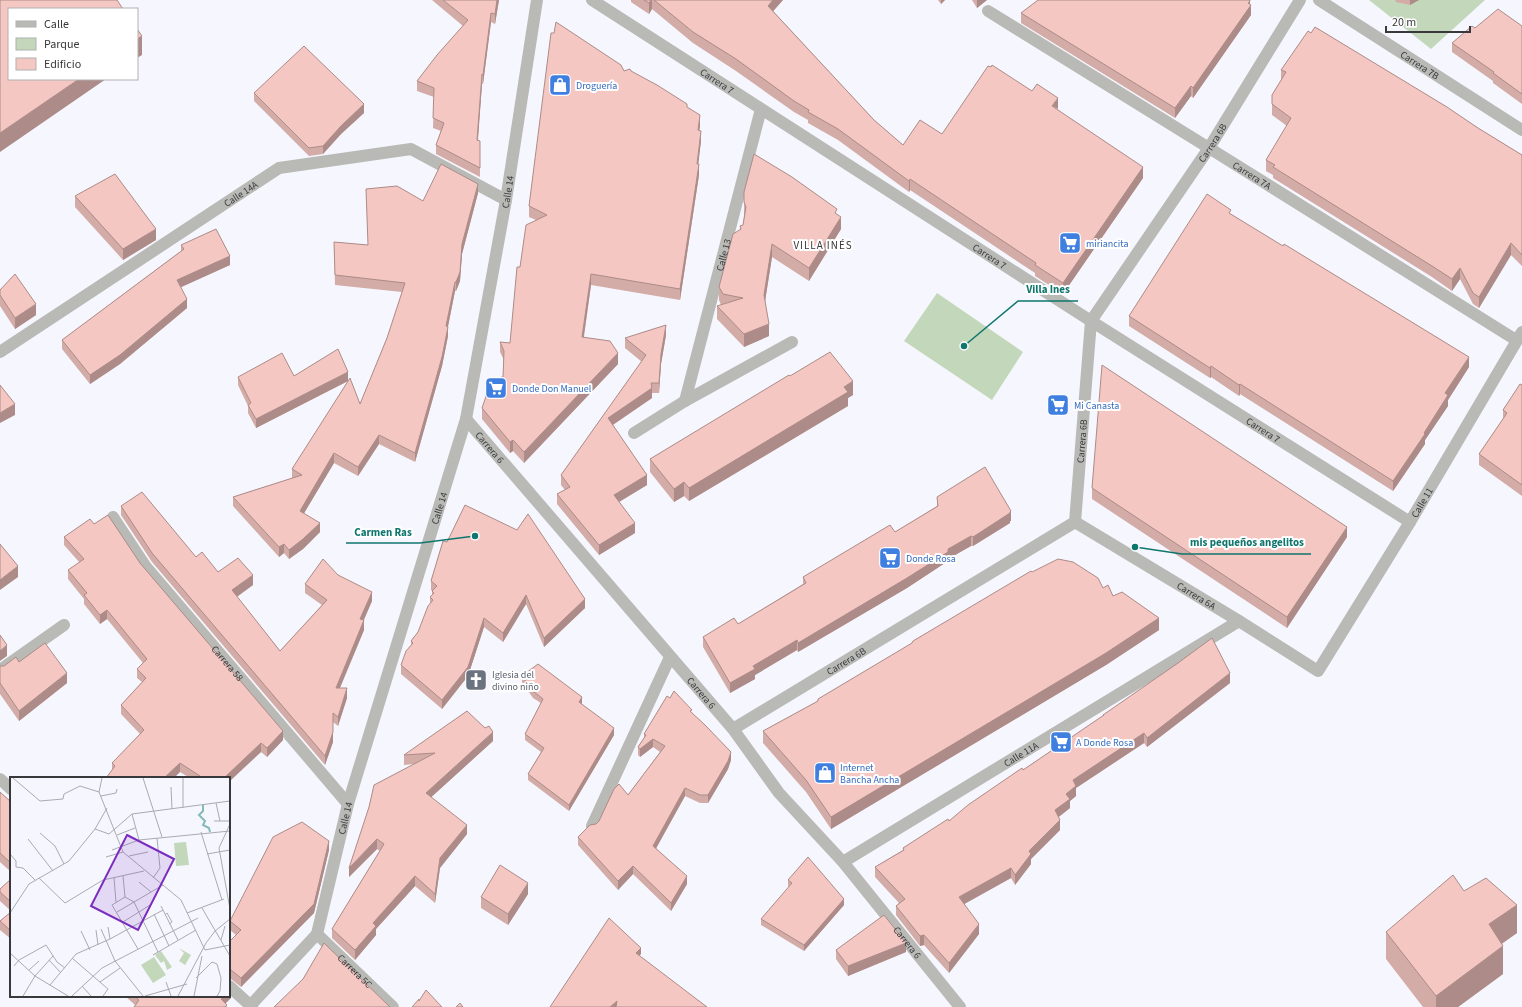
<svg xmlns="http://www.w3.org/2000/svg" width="1522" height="1007" font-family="'Source Sans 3',sans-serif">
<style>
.green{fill:#c3d8ba}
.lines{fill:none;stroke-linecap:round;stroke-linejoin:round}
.service{stroke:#b9bab6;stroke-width:12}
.minor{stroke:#b9bab6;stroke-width:12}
.wall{fill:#d3aba7}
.shaded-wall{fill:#ac8b88}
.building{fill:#f5c7c2;stroke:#ac8b88}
.labels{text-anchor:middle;stroke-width:4;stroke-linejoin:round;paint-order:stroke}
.street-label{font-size:10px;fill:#39393c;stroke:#fff}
.shop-label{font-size:10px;fill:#366cbe;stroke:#fff;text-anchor:start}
.worship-label{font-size:10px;fill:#5b616d;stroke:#fff;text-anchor:start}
.neighbourhood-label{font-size:11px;letter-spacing:1px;fill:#39393c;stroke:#fff}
.inset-river{fill:none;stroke:#86b9ba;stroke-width:2}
.inset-road{fill:none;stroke:#aaabb0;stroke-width:1}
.view{fill:#7b2cbf;fill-opacity:0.15;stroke:#7b2cbf;stroke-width:2}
.inset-edge{fill:none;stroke:#39393c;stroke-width:2}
.leader{fill:none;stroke:#0f766e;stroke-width:1.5}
.callout-dot{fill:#0f766e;stroke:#fff;stroke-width:1.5}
.callout-label{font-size:11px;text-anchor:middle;font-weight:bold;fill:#0f766e;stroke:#fff;stroke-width:4;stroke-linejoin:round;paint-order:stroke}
</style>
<rect width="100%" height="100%" fill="#f6f7fe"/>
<!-- green -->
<path class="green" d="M1369,0H1485L1431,49Z
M937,293L1023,352L992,400L904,341Z"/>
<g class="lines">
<!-- service -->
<path class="service" d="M634,433L685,401L792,342
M592,826L670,657"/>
<!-- minor -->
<g class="minor">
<path id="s1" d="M592,0L1091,321L1410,522"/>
<path id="s2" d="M1319,0L1522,130"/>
<path id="s3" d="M988,11L1209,148L1516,340"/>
<path id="s4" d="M0,352L279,168L411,149L506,200"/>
<path id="s5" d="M685,401L761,109"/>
<path id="s6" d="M466,419L733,729L779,793L843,862L960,1007"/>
<path id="s7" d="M113,517L146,567L348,804"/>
<path id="s8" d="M1075,522L1239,621L1318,671L1410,522L1522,332"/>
<path d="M0,670L64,625"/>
<path id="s9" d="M733,729L1075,522L1091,321L1209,148L1300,0"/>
<path d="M0,779L11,789"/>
<path id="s10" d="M843,862L1239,621"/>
<path id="s11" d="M317,934L393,1007"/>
<path d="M229,986L252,1007"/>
<path id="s12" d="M249,1007L317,934L348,804L466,419L506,200L537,0"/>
</g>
</g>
<!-- wall -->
<path class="wall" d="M432,0H499L495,24L491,22L483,84H482L478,141H480V177L436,154V145L441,131L433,128L434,97L417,91V81L463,26Z
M631,0H783L773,11L874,120L903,145L942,134L1058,110L1143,178L1063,294L1035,276V273L910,190L909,192L838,140L808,123V120L794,112L736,71L693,43L652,9L649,14L631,2Z
M938,0H945L941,4Z
M972,0H987L977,8Z
M1395,0H1419L1410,5L1396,2Z
M1250,5L1251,15L1193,98L1191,96L1175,118L1021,23V13Z
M1522,26V104L1493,83V81L1452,52V43L1475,28Z
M1311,33L1478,128L1522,155V266L1511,255L1479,308L1473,304L1460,279L1452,291L1432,277L1273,178V175L1266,171V160L1287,126L1272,115V95L1281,80V70Z
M624,71H631L687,107L700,126L699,130L701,141L698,164L699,175L680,300L591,285L584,337L618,364L524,463L513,451L510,453L482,419V408L503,377L504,360L500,352V342L510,343L520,267L536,220L529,217V206Z
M254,93L364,113L341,134L323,154L309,156L254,101Z
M744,192L837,214L841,229L809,281L772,257L765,301L769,336L744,347L717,319V306L721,305L719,300V287L740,230V226L743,225L744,216Z
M478,193L462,254L460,281L456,291H455L448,327V336L442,366L415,462L379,444L358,476L334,463L304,513L320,532L303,549L289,559L284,553L279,557L233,506V497L292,478V469L360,404L387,338L402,292L335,285L334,242L367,245L423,201Z
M75,196L156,240L123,260L75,207Z
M1231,214L1469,367L1448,400V406L1425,440V444L1393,491L1240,394L1239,396L1211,377L1210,378L1129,326V316Z
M181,245L230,265L181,287L187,308L120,364L90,384L62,349V340L181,251Z
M0,290L36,315L15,329L0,306Z
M666,335L661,364L659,393H652V398L613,425L647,485L619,502L635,533L599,555L557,504V494L565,490L561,485V475L642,362L625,348V338Z
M294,376L348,381L256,428L248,413V406L238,385V377Z
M790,376L853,395L848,398V406L689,501L684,496L674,502L650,472V459Z
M1522,385V496L1479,465V454L1503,420V410Z
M1092,488L1347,537L1287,628L1092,499Z
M937,497L1011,521H1010V523L973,546H971L948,559V561L907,588L798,652L797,650L755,675V679L730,693L703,647V637L738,624L803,584V577L895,532L937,506Z
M121,506L218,572L253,585L237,597L280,651L322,605L305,593V584L338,575L372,601L364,620V630L340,688L347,698L338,726L333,722V742L325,765L152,562L121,515Z
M94,524L140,563L283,740L267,757L261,752L229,778H190L180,772L112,770V763L140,734L121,714V705L142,682L137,678V669L143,663L107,619L100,624L84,604V599L68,579V570L80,563L64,545V537Z
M443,541L585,608L544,647L526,604L503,642L484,627L468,676L442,709L401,674V665L411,646V641L418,632L430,604V597L432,595V591L431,590V581Z
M1032,572L1103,588L1159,630L1106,665L831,829L806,792L763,743V731L818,701Z
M19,662L67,683L19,721L0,694V666H4Z
M522,676L582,703L581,704L614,735L569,811L528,780V774L541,752L525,740V734L541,703L533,698L522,682Z
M1230,683L1147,747L1144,743L1076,788V796L1070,801V808L1058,817L1060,830L1031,859V864L1015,885L1011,878L964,904L979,934L949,973L924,945L920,946L896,915V906L899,903L875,877V867L903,850V848L949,821L1023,770L1103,716V715Z
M692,713L731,760L728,769L708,803H700L685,796L656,848L687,884L671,911L633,874L618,890L578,845V837L596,824L628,795L660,752L653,747L640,757L638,755V747L644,738V734Z
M493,741L431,797L467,834L440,868L435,903L415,886L376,929V935L355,960L332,938V929L380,851L377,849L349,877L414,764L404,765V755Z
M0,792L11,802V872L0,862Z
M329,850L314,913L241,987L231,979H229V942L236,935L230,930V921Z
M11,879V911L0,901V889Z
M788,880L844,905L804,951L761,925V919L789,887L788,886Z
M1464,891L1517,933L1502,944L1503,974L1458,1007H1423L1386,959V932Z
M528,894L508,925L481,908V897Z
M11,912V939L0,930V921Z
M836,950L906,952L848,976L836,959Z
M125,996H229L231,998L225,1003L227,1007L135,1005Z"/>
<!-- shaded-wall -->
<path class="shaded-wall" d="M497,0H499L495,24V14Z
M651,0H652V9L649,14V3Z
M773,0H783L768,17V6Z
M941,0H945L941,4Z
M977,0H987L977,8Z
M1410,0H1419L1410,5Z
M1250,1V7L1251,5V15L1193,98V88Z
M491,13V22L483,84V75Z
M142,36V55L137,58V39Z
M482,74V84L477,150V140Z
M79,79H106L0,152V133Z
M1191,86V96L1175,118V108Z
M1058,98V109L1052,106Z
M364,104V113L341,134L323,154V146L341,126Z
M700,115V126L698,141V130Z
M701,131V141L697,175V164Z
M699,164V175L680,300V289Z
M1143,167V178L1063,294V283Z
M910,179V190L909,192V181Z
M478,184V193L462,254L460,281L456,291V282L462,244Z
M841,217V229L809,281V268Z
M156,229V240L123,260V249Z
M1511,243V255L1479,308V297Z
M772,244V257L764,308V295Z
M230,256V265L177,289V280Z
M1460,268V279L1452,291V279Z
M591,274V285L582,348V337Z
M455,282V291L446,336V326Z
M187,299V308L120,364L90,384V375Z
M36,304V315L15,329V318Z
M769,324V336L744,347V334Z
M666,325V335L661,364L659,393V383L661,354Z
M448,327V336L442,366L415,462V453Z
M618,353V364L524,463V452Z
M1469,357V367L1448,400V406L1425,440V444L1393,491V481L1424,433L1445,393Z
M1211,366V377L1210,378V368Z
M348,372V381L256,428V419Z
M853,381V395L848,398V406L689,501V488Z
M1240,384V394L1239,396V385Z
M652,388V398L608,428V418Z
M15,404V415L0,423V413Z
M379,435V444L358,476V467Z
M513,440V451L510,453V442Z
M334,453V463L300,520V511Z
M647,475V485L614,505V495Z
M684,482V496L674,502V489Z
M1011,511V521H1010V523L973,546V537Z
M320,523V532L303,549L289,559V550Z
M635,523V533L599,555V545Z
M1347,527V537L1287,628V617Z
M971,536V546L948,559V561L907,588L798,652V643L948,549Z
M284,544V553L279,557V547Z
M18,566V577L0,590V580Z
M253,575V585L232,600V590Z
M372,592V601L360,628V619Z
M526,595V604L503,642V633Z
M585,599V608L544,647V638Z
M107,610V619L100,624V615Z
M484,618V627L468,676L442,709V700Z
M1159,618V630L1106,665L831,829V817Z
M364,620V630L336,697V688Z
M797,640V650L755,675V679L730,693V683L753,666Z
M7,645V656L0,661V651Z
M67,673V683L19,721V711Z
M1230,673V683L1147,747V738Z
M347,688V698L338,726V717Z
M582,697V703L579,709V702Z
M333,713V742L325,765V756Z
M614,728V735L569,811V805Z
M283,731V740L267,757V748Z
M493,732V741L426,802V793Z
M1144,733V743L1076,788V796L1070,801V808L1055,820V810L1066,794L1073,780Z
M653,739V747L640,757V749Z
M261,743V752L229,782V778H224Z
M731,752V760L728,769L708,803V795Z
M180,763V772L174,778H164Z
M685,788V796L653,854V846Z
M1060,820V830L1031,859V864L1015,885V875L1029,851Z
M467,825V834L440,868L435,903V894L440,858Z
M377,839V849L349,877V868Z
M329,841V850L314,913L241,987V978Z
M633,866V874L618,890V881Z
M1011,868V878L959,907V897Z
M415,876V886L376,929V935L355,960V950L373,923Z
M687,876V884L671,911V903Z
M528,883V894L508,925V914Z
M844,899V905L804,951V945Z
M1517,905V933L1489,952V924Z
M979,924V934L949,973V963Z
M924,935V945L920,946V936Z
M906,943V952L848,976V966Z
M1503,946V974L1458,1007H1436V996Z
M641,948V954L636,960V953Z
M231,989V998L222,1007L221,999L224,996H229V991Z
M617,1001V1007H610Z"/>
<!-- building -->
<path class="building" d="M0,0H117L123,9H9V79H79L0,133Z
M443,0H497L495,14L491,13L483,75L482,74L477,140L480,141V168L436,145L444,123L433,118L434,88L417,81L437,55L468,20Z
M644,0H651L649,3Z
M654,0H773L768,6L874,120L903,145L920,120L942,134L988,66L991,67L992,65L1032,91L1037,84L1058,98L1052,106L1143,167L1063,283L1035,265L1036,263L910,179L909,181L838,129L808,112L809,110L794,101L736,59L693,32Z
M1038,0H1250V1L1248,3L1251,5L1193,88L1191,86L1175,108L1021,13Z
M1498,9L1522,26V94L1493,73L1494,72L1452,43L1472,26L1475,28Z
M556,22L621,65L624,71L630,69L631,71L657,85L687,104V107L700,115L698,130L701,131L697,164H699L680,289L591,274L582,337L610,341L618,353L524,452L513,440L510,442L482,408L492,379L503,377L504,351L500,342L510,343L517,267H520L526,225L547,215L529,206L551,33H554Z
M1315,27L1447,107L1478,128L1522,155V255L1511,243L1479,297L1473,293L1460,268L1452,279L1432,266L1273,167L1275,165L1266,160L1291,118L1272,104V95L1286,72L1281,70L1308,31L1311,33Z
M137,29L142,36L137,39Z
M304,46L364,104L341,126L323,146L309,148L254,93Z
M754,154L792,177L837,209L835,213L841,217L809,268L772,244L764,295L769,324L744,334L717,306L743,298L723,294L719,287L733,234L741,229L740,226L743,225L746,207L744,202V192Z
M441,164L478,184L462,244L460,272L456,282H455L446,326L448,327L442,357L415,453L379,435L358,467L334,453L300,511L320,523L303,539L289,550L284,544L279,547L233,497L302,475L292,469L350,378L360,404L387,338L405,283L335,275L334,242L368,245L366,189L397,186L423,201Z
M115,174L156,229L123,249L75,196Z
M1207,194L1231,210L1229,213L1283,246L1284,244L1469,357L1445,393L1448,395L1424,433L1425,434L1393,481L1240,384L1239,385L1211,366L1210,368L1129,316Z
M216,229L230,256L177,280L187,299L120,355L90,375L62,340L184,249L181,245Z
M15,274L36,304L15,318L0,295V290Z
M666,325L661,354L659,383H651L652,388L608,418L647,475L614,495L635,523L599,545L557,494L570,487L561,475L646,355L625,338Z
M338,349L348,372L256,419L248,405L251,403L238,377L282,353L294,376Z
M830,352L853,381L844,387L848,392L689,488L684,482L674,489L650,459L789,375L790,376Z
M1102,365L1347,527L1287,617L1092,488Z
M1520,384L1522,385V485L1479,454L1507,413L1503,410Z
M0,385L15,404L0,413Z
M985,467L1011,511L1010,512V513L973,537L971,536L948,549V552L907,578L798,643L797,640L753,666L755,669L730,683L703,637L734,618L738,624L806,583L803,577L890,525L895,532L938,506L937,497Z
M142,492L196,557L202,552L218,572L238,558L253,575L232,590L280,651L327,600L305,584L323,559L338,575L372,592L360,619L364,620L336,688H347L338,717L333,713V732L325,756L152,553L121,506Z
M465,505L517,530L528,514L585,599L544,638L526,595L503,633L484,618L468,667L442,700L401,665L406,651L413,643L411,641L418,632L428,606L433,600L430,597L434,593L432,591L437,586L431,581L443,541L447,542Z
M108,515L140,563L283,731L267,748L261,743L224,778H203L180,763L164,778H106L115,766L112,763L144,730L121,705L146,678L137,669L147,659L107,610L100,615L84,595L87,593L68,570L84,559L64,537L90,519L94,524Z
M0,544L18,566L0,580Z
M1058,559L1073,562L1098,578L1103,588L1108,585L1113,596L1122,592L1159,618L1106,653L831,817L806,780L763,731L818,701V699L912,643L913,641L1031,571L1032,572Z
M0,635L7,645L0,651Z
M1212,638L1230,673L1147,738L1144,733L1073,780L1076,786L1066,794L1070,799L1055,810L1060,820L1029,851L1031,854L1015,875L1011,868L959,897L979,924L949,963L924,935L920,936L896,906L905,899L875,867L904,850L903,848L948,819L949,821L968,805L1022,768L1023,770L1104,715H1103L1178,663Z
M45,643L67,673L19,711L0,683V666H4L16,657L19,662Z
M538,664L582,697L579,702L614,728L569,805L528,774L544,748L525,734L543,699L533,691L522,676Z
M674,691L692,710L690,711L705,725L731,752L728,761L708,795H700L685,788L653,846L687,876L671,903L633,866L618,881L578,837L590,825L596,824L599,821L614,789L619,784L628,795L665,746L653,739L640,749L638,747L646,735L644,734L667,696L670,698Z
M467,711L485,728L489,726L493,732L426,793L467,825L440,858L435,894L415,876L373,923L376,926L355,950L332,929L384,844L377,839L349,868L369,807L374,785L435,753L404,755Z
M0,792L11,802V863L0,853Z
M302,822L329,841L314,904L241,978L231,970H229V942L241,930L230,921L273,837Z
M808,857L844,899L804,945L761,919L792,883L788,880Z
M500,865L528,883L508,914L481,897Z
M1453,875L1464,891L1486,878L1517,905L1489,924L1503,946L1436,996L1386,932Z
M11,879V902L0,892V889Z
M11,912V931L0,921Z
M884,915L906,943L848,966L836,950Z
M609,918L641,948L636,953L707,1007H616L617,1001L610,1007H550Z
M324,943L390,1007H274L303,979Z
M426,990L442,1007H412L419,999V1001Z
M134,996H224L221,999L227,1005L225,1007H134L139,1000Z
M460,1003L463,1007H456Z"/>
<!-- icons -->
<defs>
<g id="shop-square" transform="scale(1.15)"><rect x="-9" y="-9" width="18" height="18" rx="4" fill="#3f7fe0" stroke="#fff"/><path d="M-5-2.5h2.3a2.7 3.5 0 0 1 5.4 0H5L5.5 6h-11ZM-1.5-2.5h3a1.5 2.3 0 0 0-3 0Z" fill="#fff"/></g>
<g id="supermarket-square" transform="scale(1.15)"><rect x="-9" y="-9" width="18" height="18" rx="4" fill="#3f7fe0" stroke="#fff"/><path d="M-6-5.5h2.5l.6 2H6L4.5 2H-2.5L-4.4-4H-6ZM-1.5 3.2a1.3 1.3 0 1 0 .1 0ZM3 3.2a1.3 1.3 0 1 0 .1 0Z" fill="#fff"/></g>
<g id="church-square" transform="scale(1.15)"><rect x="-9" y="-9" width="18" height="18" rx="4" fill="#6b7280" stroke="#fff"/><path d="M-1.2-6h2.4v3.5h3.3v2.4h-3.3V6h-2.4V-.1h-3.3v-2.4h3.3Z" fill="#fff"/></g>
</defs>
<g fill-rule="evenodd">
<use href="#shop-square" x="560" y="85"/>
<use href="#supermarket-square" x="1070" y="243"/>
<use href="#supermarket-square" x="496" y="388"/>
<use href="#supermarket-square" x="1058" y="405"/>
<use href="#supermarket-square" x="890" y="558"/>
<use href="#church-square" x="476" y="680"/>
<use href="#supermarket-square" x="1061" y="742"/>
<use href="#shop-square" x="825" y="773"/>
</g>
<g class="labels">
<!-- street labels -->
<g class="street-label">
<text dy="4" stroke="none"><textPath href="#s2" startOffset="120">Carrera 7B</textPath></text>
<text dy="4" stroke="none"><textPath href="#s1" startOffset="149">Carrera 7</textPath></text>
<text dy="4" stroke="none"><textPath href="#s9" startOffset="817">Carrera 6B</textPath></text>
<text dy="4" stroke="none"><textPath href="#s3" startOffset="311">Carrera 7A</textPath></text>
<text dy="4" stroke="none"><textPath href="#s12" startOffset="867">Calle 14</textPath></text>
<text dy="4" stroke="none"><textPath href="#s4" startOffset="288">Calle 14A</textPath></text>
<text dy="4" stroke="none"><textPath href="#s5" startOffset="151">Calle 13</textPath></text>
<text dy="4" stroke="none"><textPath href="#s1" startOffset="473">Carrera 7</textPath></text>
<text dy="4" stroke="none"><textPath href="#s1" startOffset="797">Carrera 7</textPath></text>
<text dy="4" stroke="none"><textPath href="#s9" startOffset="481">Carrera 6B</textPath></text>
<text dy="4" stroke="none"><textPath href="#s6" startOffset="37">Carrera 6</textPath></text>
<text dy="4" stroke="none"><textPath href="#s8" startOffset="483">Calle 11</textPath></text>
<text dy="4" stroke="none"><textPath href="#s12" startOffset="543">Calle 14</textPath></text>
<text dy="4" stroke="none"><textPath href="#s8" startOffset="142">Carrera 6A</textPath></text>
<text dy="4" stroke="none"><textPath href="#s9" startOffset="132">Carrera 6B</textPath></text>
<text dy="4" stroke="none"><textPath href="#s7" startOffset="186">Carrera 58</textPath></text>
<text dy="4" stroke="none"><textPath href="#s6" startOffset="361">Carrera 6</textPath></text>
<text dy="4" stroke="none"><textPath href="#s10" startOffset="208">Calle 11A</textPath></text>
<text dy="4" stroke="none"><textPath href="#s12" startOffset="219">Calle 14</textPath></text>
<text dy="4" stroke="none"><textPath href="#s6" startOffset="685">Carrera 6</textPath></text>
<text dy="4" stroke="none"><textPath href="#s11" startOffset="53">Carrera 5C</textPath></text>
</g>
<!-- shop labels -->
<g class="shop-label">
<text x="576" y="89">Droguería</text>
<text x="1086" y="247">miriancita</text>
<text x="512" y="392">Donde Don Manuel</text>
<text x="1074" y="409">Mi Canasta</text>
<text x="906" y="562">Donde Rosa</text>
<text x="1076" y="746">A Donde Rosa</text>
<text x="840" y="771">Internet<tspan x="840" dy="12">Bancha Ancha</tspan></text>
</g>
<!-- worship labels -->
<g class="worship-label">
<text x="492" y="678">Iglesia del<tspan x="492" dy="12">divino niño</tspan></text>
</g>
<!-- neighbourhood labels -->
<g class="neighbourhood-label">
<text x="823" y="249">VILLA INÉS</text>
</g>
</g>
<!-- overview -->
<g transform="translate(10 777)">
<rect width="220" height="220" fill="#f6f7fe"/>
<path d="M176,65L179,88L166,89L164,66ZM169,171L181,178L175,188L169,184L174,176ZM151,174L162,190L157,193L154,184L151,186L145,178ZM144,180L156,198L143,206L131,188Z" fill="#c3d8ba"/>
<path class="inset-river" d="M193,28V34L189,38L195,44L193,48L199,51L200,55"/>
<path class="inset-road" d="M3,1L30,24L53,22L54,17L70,9L89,15M133,1L152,60M173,1V31M161,10L162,32M89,15L113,75L171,123L195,173L220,168M89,15L92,1M91,19L106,16L107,12M206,26L210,44M122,37L129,63M204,44H220M220,47L209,71L220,132M85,52L99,57L122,37L220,24M191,55L212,123M30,56L45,69L54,87M107,58L125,51M18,62L43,94M102,73L129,63L220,54M0,77L6,84V90L13,91L25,103M197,77L220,73M119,79L138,75M96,80L113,75M113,99L115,120L124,125L148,175M29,101L55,126L93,103L134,94M104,101L106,125M143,101L150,91L147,61M129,105L141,115M115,120L102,128L128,172M151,129L168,163M192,131L220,179M107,135L153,108M0,136L19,107L59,84L85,52L97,31M177,136L214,122M144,137L159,169M155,138L157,136L162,145L159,147M113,145L140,128M98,150L100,162M91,152L105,184L133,219M86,153L88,168M71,154L80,173M211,163L215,149M0,176L25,199L58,219M143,178L186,153M62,181L98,212L93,219M39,183L51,196M4,189L9,183L36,168L47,185L55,191M19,193L29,184M186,201L202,185L207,187L211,201L210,214L207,219M90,205L110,191M156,205L161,219M40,208L66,177L100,162L153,133M72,209L81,219M13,219L25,199L43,179M62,219L92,191L188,141M135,219L177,207M168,219L196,166L205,154L220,142M184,219L192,179"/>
<path class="view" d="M117,58L164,82L128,153L81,129Z"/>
<rect width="220" height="220" class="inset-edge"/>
</g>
<!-- callouts -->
<path class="leader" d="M964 346L1018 301H1078M475 536L420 543H346M1135 547L1182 554H1311"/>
<g class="callout-dot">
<circle cx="964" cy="346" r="4"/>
<circle cx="475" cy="536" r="4"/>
<circle cx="1135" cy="547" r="4"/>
</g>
<g class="callout-label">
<text x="1048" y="293">Villa Ines</text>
<text x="383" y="536">Carmen Ras</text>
<text x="1247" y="546">mis pequeños angelitos</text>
</g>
<!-- legend -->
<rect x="8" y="8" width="130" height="72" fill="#ffffff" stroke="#b0b0b1"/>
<rect x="16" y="21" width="20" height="6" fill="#b9bab6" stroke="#b0b0b1"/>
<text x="44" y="28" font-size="12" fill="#39393c">Calle</text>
<rect x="16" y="38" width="20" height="12" fill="#c3d8ba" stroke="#b0b0b1"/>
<text x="44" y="48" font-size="12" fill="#39393c">Parque</text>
<rect x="16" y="58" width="20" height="12" fill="#f5c7c2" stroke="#b0b0b1"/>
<text x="44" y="68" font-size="12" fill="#39393c">Edificio</text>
<!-- scale -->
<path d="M1386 26v6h84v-6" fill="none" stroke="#39393c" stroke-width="2"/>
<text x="1392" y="26" font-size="12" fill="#39393c" stroke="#ffffff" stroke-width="3" paint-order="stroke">20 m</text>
</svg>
